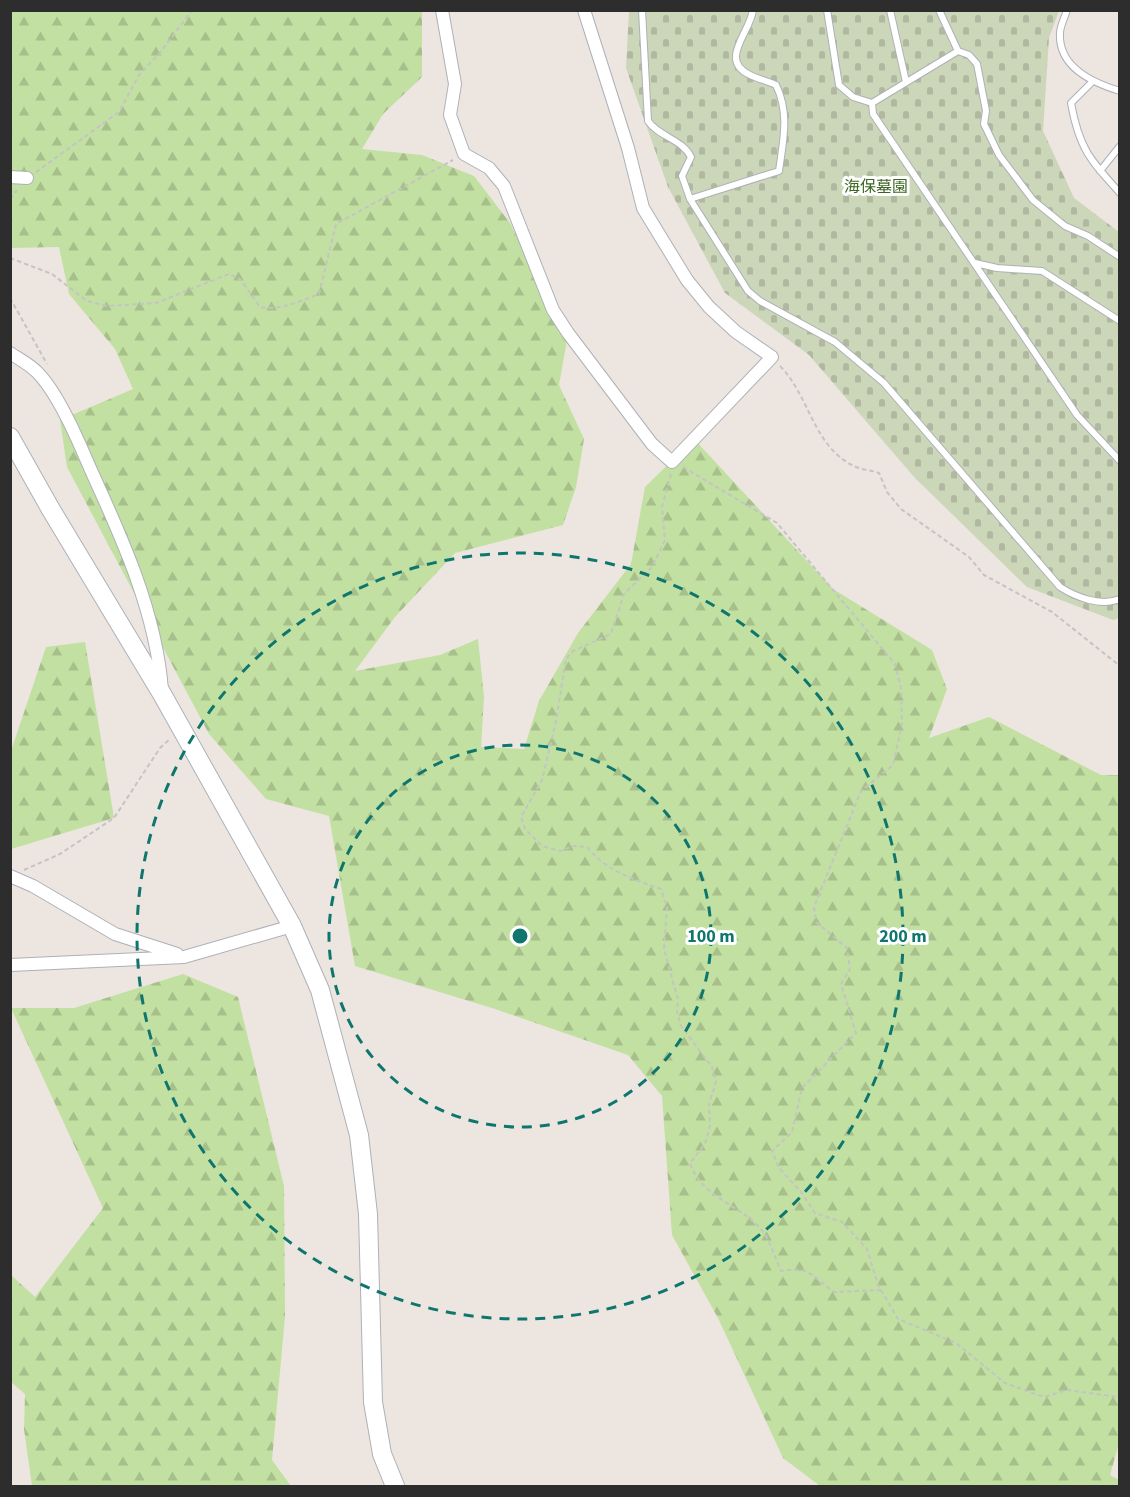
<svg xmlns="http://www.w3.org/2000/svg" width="1130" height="1497" font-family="'Source Sans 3','Noto Sans JP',sans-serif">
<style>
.forest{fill:url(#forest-firs)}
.cemetery{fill:url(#cemetery-stones)}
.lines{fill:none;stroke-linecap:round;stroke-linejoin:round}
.lane-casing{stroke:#adb1b8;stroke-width:8}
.street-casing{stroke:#adb1b8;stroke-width:14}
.secondary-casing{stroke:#adb1b8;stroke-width:20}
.path{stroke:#c4c4c4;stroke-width:2;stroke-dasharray:4.5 3;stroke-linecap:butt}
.lane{stroke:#fff;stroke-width:6}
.street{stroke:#fff;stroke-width:12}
.secondary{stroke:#fff;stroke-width:18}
.ring{fill:none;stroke:#0f766e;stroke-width:3;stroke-dasharray:10 8}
.labels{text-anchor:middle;stroke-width:6;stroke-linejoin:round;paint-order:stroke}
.park-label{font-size:16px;fill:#3b6720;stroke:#fff}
.centre{fill:#0f766e;stroke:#fff;stroke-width:3}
.ring-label{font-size:18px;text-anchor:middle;font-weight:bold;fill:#0f766e;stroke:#fff;stroke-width:6;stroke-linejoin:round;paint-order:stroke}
</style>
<defs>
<pattern id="forest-firs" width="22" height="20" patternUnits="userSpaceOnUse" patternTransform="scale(1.5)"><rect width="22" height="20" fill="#c2e0a1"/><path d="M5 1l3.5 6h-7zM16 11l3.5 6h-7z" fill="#a7c08b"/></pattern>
<pattern id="cemetery-stones" width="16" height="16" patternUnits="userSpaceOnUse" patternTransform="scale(1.5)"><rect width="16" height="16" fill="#ccd6b9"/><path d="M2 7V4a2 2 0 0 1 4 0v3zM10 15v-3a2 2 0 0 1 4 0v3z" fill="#b0b89f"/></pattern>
</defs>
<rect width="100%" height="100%" fill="#ede5e0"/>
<!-- forest -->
<path class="forest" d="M10,11H422V77L383,114L362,149L422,155L474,176L510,223L567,340L559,385L584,439L576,487L563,525L455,553L395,617L355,671L440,655L478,639L484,697L481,747L524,749L539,701L578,633L631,564L645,487L694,439L833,589L932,650L947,689L929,738L989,717L1101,775H1119L1120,1440L1110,1475L1119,1480V1486H820L783,1458L718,1318L672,1235L662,1096L628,1055L495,1009L355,966L329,816L266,799L209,734L67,467L60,420L133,389L115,349L69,294L59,247L11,248Z
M85,642L114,818L11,849V751L46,647Z
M183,974L238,997L284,1186L285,1316L272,1460L291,1486H32L24,1429L25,1394L11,1382V1275L35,1297L103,1208L11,1008H74Z"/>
<!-- cemetery -->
<path class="cemetery" d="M629,11H1059L1049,38L1043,131L1074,198L1119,232V618L1113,620L1027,587L915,478L809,355L725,293L668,187L626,68Z"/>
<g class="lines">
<!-- lane casing -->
<g class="lane-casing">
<path id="lane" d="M642,10L648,121C659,137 682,139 691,157L682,176L690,199L748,291L760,301L835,342L884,383L1060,587C1076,597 1100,607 1120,599
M827,10L839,85L853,97L872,103L958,51
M890,10L906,82
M939,10L958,51L969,55L977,64L986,111L984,124L999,155L1033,200L1065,226L1088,236L1120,257
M1067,10C1065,17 1060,26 1060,33C1058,67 1093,83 1120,91
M1092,82L1071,103C1079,148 1090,160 1120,193
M872,103L873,114L1077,415L1120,461
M1100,171L1120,146
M690,199L779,171C783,141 790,114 776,85C768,81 758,79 750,75C718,60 750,33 753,10
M975,263L997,268L1042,271L1120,321"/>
</g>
<!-- street casing -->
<g class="street-casing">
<path id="street" d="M442,10L455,84L450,115L464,154L489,168L504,186L553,310L568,333L652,444L672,462L772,357L736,332L709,307L687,280L643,208L628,148L584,10
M10,177L27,178
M10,353C19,359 29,364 37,372C58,393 78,440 90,468C122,538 156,612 162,690
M10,876L33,886L115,934L177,954
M10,965L184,957L292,926"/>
</g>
<!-- secondary casing -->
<g class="secondary-casing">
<path id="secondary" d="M10,437L50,508L162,694L292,926L320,990L359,1135L368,1214L373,1402L382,1454L395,1486"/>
</g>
<!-- path -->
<path class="path" d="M36,172L119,112L139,75L159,54L192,10
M10,199L17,190
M10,258L52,274L87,301L107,306L156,303L229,274L241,280L260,307C280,311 301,301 319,294L336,224L453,160
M10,298L47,364
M780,366C810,396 813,448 856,467C863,470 871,470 879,473L887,492L901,509L969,557L984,575L1052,612L1120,666
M683,467L777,523L895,664L901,688L902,724L893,765L861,791L814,907L816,922L847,948L850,969L841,984L856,1033L802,1088L792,1132L772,1151L779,1168L801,1192L815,1213L842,1222L867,1249L878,1285L898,1319L956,1343L1005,1383L1044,1397L1067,1390L1120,1397
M671,474L662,507L665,540L652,567L624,594L611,634L573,651L566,659L556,721L542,780L521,817L525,829L542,846L560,851L573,846L587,847C606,871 633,879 661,889L667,907L664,949L678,1000L677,1012L681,1026L712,1067L716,1082L709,1104L710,1126L705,1144L690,1163C703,1201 746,1205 766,1236C772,1247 776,1260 781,1271C811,1266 811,1276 834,1292L881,1290
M24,870L60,854L114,818L160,748L170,739"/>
<!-- lane -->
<use href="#lane" class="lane"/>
<!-- street -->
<use href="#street" class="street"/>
<!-- secondary -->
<use href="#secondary" class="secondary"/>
</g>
<!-- distance rings -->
<g class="ring">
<circle cx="520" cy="936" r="191"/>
<circle cx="520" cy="936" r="383"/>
</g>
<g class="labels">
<!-- park labels -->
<g class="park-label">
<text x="876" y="192">海保墓園</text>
</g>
</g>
<circle cx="520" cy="936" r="9" class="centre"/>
<g class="ring-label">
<text x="711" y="942">100 m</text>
<text x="903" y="942">200 m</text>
</g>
<!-- border -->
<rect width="1130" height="1497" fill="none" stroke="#2d2d2d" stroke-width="24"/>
</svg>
